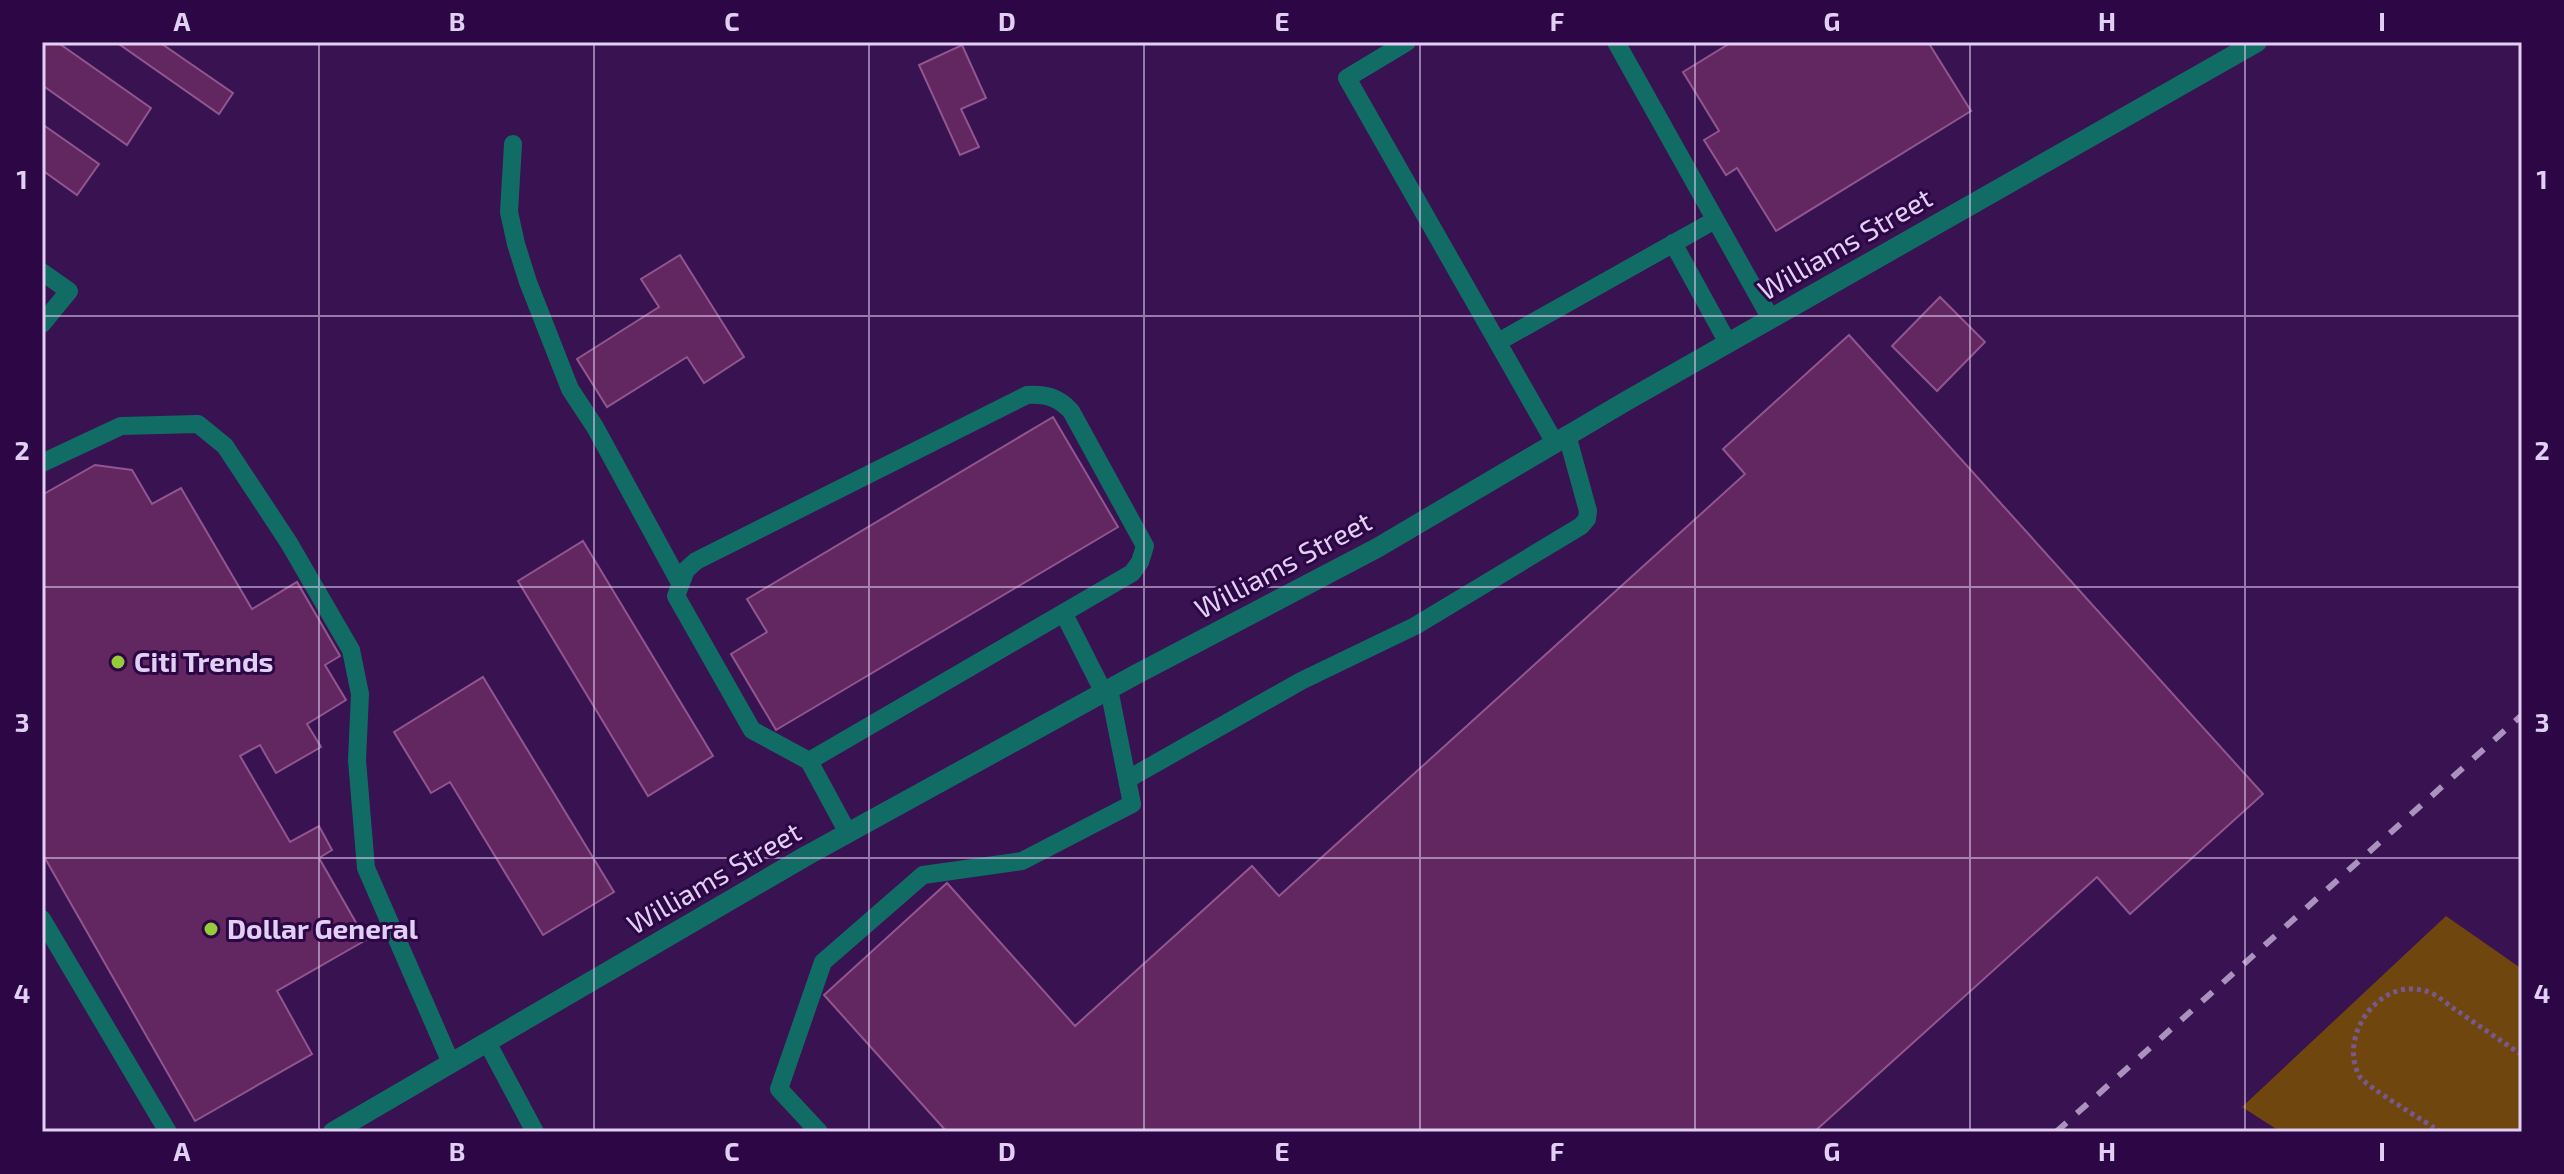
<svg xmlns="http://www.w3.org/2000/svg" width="2564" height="1174" font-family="'Exo 2',sans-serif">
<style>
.green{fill:#70460f}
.building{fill:#622761;stroke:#91568f;stroke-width:2}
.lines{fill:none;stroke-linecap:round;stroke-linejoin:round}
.path{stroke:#78598e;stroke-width:5;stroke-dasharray:4 4;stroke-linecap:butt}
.service{stroke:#126c66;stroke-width:18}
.tertiary{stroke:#126c66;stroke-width:20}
.rail{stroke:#aa91be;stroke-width:6;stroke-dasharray:14 14;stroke-linecap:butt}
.grid{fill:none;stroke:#e2cff4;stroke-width:2;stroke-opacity:0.55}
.poi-dot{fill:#96cc3a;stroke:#2d0645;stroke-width:3}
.labels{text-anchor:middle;stroke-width:6;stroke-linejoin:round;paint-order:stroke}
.street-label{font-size:28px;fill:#e2cff4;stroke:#2d0645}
.poi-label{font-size:28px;font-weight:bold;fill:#e2cff4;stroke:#2d0645;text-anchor:start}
.neatline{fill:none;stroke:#e2cff4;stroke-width:3}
.grid-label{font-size:26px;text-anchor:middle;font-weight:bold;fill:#e2cff4}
</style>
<rect width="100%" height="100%" fill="#381251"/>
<!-- green -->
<path class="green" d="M2446,916L2522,969V1132H2281L2242,1107Z"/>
<!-- building -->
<path class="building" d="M42,42H57L151,108L127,145L42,85Z
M116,42H159L233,93L219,114Z
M1732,42H1928L1971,111L1776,231L1737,168L1726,175L1704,140L1719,131L1683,72Z
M962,45L986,98L961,109L979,147L960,155L919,65Z
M42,124L99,164L77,195L42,170Z
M680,255L744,357L704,383L687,357L607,407L577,359L659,307L641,279Z
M1940,297L1985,342L1937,391L1892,346Z
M1849,335L2263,794L2130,914L2097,877L1814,1132H947L824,995L947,883L1075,1026L1252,866L1279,896L1745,474L1723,449Z
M1053,417L1118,527L776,730L731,654L767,632L747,599Z
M95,465L132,470L152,504L181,488L252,609L297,582L340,656L325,665L346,700L307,724L321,747L276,773L260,745L240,756L290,842L319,826L332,850L319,858L366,940L277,991L312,1054L195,1121L42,853V495Z
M583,541L713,756L648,796L518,581Z
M483,677L614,892L543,935L450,782L431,793L394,732Z"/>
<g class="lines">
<!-- path -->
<path class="path" d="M2441,1132C2427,1123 2366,1086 2360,1077C2336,1036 2382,972 2431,993C2440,997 2448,1005 2456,1010C2478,1025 2500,1040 2522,1055"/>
<!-- service -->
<path class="service" d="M1407,42L1347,78L1555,443
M1616,42L1771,319
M513,144L509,212L516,244L528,282L570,389L595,427L680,583
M1673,243L1728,343
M42,272L69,291L42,324
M1498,342L1715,220
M42,463L121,426L198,424L225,446L289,543L351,650L360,694L357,760L366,868L451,1063
M1064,614L1104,693
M809,761L1132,573L1140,562L1145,546L1071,411C1058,397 1046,394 1027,395L696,561L686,570L676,596L752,730L809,761L848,833
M1128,779L1301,681L1415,626L1581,526L1587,519L1588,511L1567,435
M42,919L168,1132
M487,1042L535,1132
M819,1132L779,1089L823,962L923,875L1022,861L1132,804L1109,689"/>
<!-- tertiary -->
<path class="tertiary" d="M333,1132L806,856L1135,675L1377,548L1628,400L2257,42"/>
<!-- rail -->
<path class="rail" d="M2056,1132L2522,715"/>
</g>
<!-- grid -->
<path class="grid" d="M319,42V1132M594,42V1132M869,42V1132M1144,42V1132M1420,42V1132M1695,42V1132M1970,42V1132M2245,42V1132M42,316H2522M42,587H2522M42,858H2522"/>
<!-- markers -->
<g class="poi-dot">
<circle cx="118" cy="662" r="8"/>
<circle cx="211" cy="929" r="8"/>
</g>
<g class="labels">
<!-- street labels -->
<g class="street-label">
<text transform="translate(1845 244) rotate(-30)" y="10">Williams Street</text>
<text transform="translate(1283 565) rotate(-28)" y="10">Williams Street</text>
<text transform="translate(714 878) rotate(-30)" y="10">Williams Street</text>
</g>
<!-- poi labels -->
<g class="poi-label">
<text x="134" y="672">Citi Trends</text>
<text x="227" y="939">Dollar General</text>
</g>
</g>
<!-- border -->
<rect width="2564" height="1174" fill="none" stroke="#2d0645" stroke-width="88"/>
<rect x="44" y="44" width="2476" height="1086" class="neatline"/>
<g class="grid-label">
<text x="182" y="31">A</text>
<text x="457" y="31">B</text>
<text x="732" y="31">C</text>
<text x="1007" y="31">D</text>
<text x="1282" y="31">E</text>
<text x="1557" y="31">F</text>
<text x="1832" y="31">G</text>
<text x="2107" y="31">H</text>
<text x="2382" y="31">I</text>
<text x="22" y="189">1</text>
<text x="2542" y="189">1</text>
<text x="22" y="460">2</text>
<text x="2542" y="460">2</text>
<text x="22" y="732">3</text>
<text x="2542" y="732">3</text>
<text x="22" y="1003">4</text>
<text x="2542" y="1003">4</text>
<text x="182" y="1161">A</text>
<text x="457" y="1161">B</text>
<text x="732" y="1161">C</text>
<text x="1007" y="1161">D</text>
<text x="1282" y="1161">E</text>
<text x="1557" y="1161">F</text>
<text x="1832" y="1161">G</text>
<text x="2107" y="1161">H</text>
<text x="2382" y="1161">I</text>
</g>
</svg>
